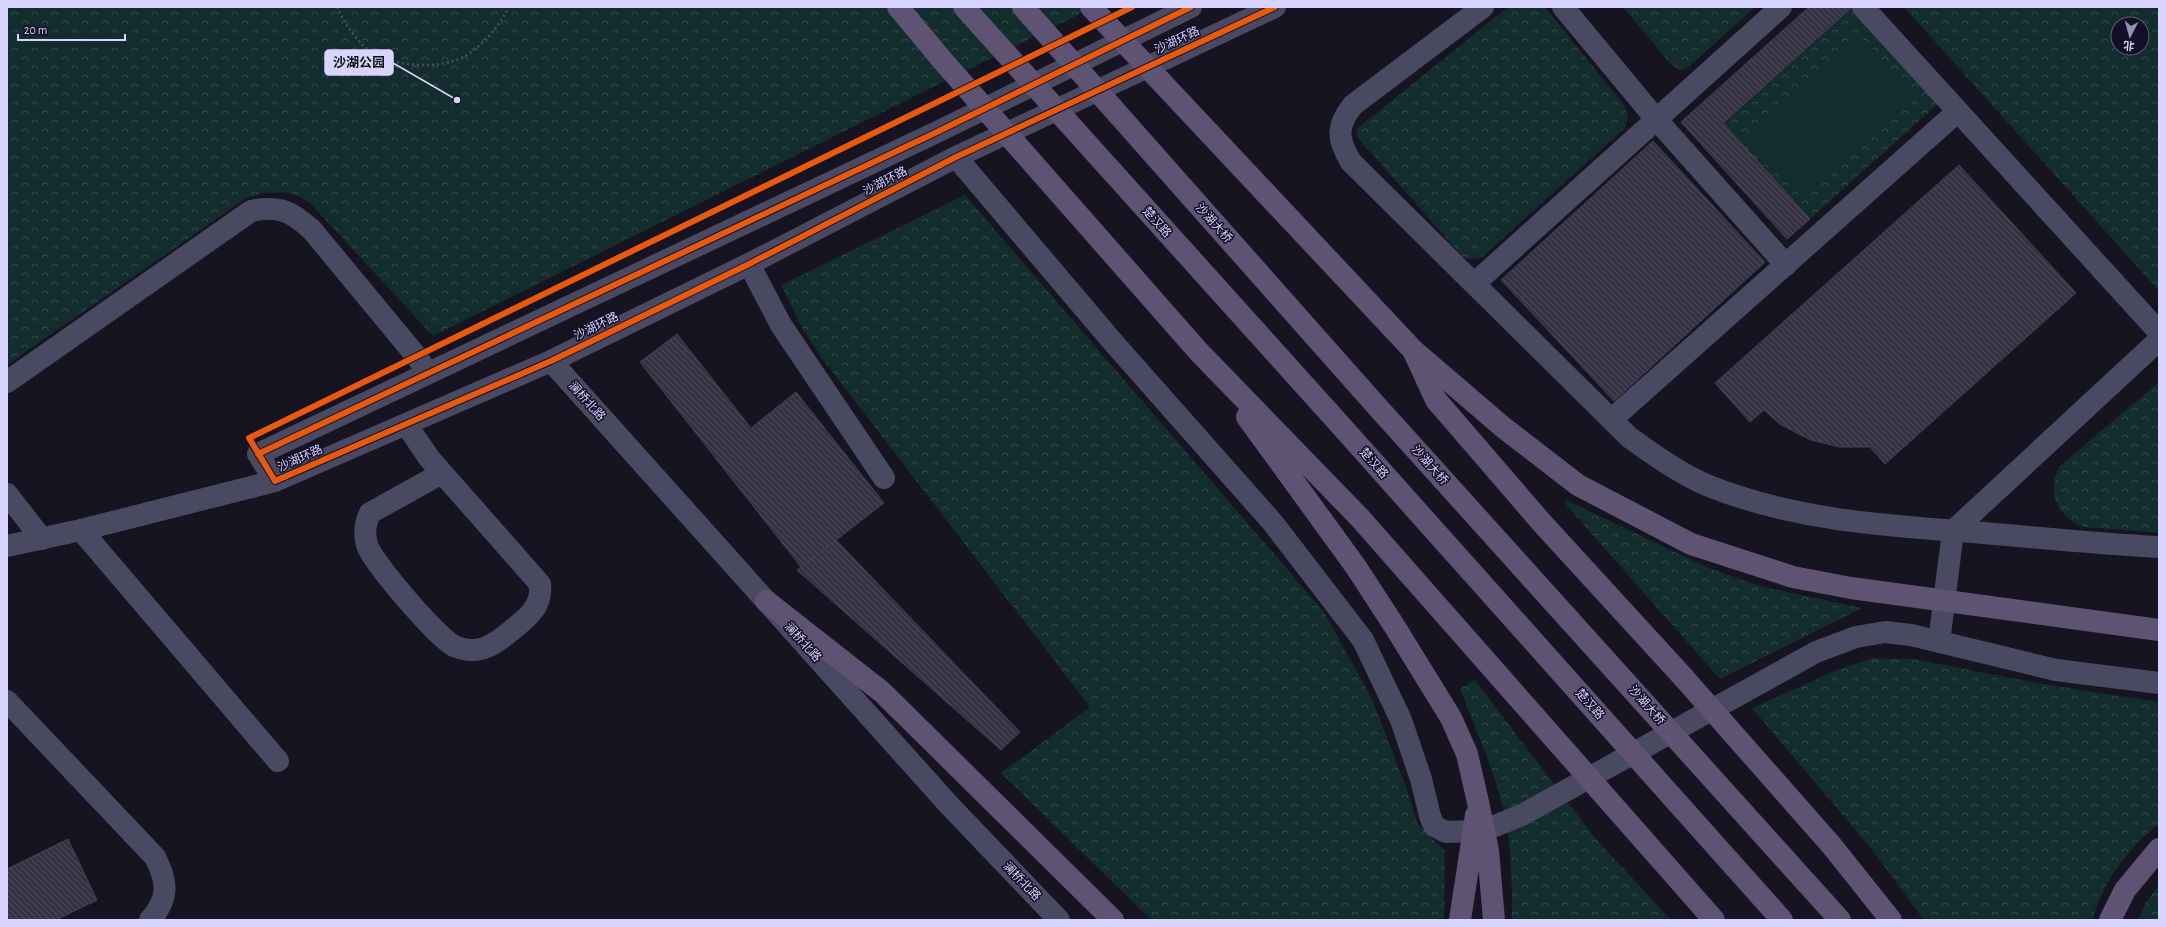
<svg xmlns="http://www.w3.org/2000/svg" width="2166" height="927" font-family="'Alegreya Sans','Noto Sans SC',sans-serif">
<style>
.forest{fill:url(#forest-crowns);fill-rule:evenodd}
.pitch{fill:#132c2d}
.building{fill:url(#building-back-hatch);stroke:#433f54}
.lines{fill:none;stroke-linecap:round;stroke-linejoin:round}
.path{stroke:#44505f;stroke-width:2.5;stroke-dasharray:2 3;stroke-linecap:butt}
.minor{stroke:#4a4962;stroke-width:22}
.major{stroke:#5e5373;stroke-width:22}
.major-bridge{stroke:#5e5373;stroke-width:22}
.cycleway-casing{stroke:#130f26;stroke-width:8}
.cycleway{stroke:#e8590c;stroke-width:6}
.labels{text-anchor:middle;stroke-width:3;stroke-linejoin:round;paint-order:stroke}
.street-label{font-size:12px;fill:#d9d4ff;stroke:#130f26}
.leader{fill:none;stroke:#d9d4ff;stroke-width:1.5}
.callout-dot{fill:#d9d4ff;stroke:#130f26;stroke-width:1.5}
.callout{fill:#d9d4ff;stroke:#d9d4ff;stroke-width:1.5}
.callout-label{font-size:13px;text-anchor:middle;font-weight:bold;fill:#111}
</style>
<defs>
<pattern id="forest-crowns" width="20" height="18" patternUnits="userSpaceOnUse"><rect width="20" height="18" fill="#132c2d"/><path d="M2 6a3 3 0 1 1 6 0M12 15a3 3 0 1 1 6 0" fill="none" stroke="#354a4c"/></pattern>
<pattern id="building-back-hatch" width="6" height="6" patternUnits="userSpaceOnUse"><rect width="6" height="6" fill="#343243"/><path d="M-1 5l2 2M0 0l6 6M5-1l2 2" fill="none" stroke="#514f5f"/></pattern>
</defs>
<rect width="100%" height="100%" fill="#161421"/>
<!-- forest -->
<path class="forest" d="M7,7H1094L433,336L309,202C291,189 265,190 245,199L7,365Z
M1508,7H1545L1624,105L1628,116L1625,128L1482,257C1475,260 1470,260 1463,257L1358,138L1356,132L1359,127Z
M1623,7H1755L1690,66L1681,70L1671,65Z
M1852,7L1939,103L1810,219L1723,123Z
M1904,7H2159V291ZM2118,24H2142V48H2118Z
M965,195L1324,612L1372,699L1406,787L1418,825L1445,851L1444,920H1151L1001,773L1090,707L821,357L802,328L781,285Z
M2159,382V533L2084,527C2057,518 2046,490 2060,466Z
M1566,500L1711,569L1764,587L1862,608L1720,679L1575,515L1564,502Z
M1873,658L1913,659L2043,684L2159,702V824C2127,848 2104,882 2092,920H1924L1869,846L1752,708L1837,670Z
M1475,680L1595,838L1671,920H1512C1512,882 1512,841 1502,804C1492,765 1475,727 1460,689Z
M2159,885V920H2138L2146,902Z"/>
<!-- pitch -->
<path class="pitch" d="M1862,38L1915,96L1803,196L1750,138Z"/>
<!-- building -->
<path class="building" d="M1809,7H1852L1723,123L1810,219L1787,239L1681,122Z
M1653,141L1765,262L1614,401L1501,280Z
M1959,165L2076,293L1885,464L1870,447H1840L1811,440L1781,425L1764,410L1750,422L1715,383Z
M677,334L751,428L796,392L884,503L801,567L640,362Z
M836,540L1020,732L1001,750L797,570Z
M68,839L97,900L56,920H7V869Z"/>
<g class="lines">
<!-- path -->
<path class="path" d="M337,7C345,24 358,45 375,54C399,67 443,70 467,55C485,43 499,26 509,7"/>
<!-- minor -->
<path class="minor" d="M1191,7L937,132L258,454L275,481L551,361L749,264L956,157L1275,7
M1483,7L1353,105C1336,126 1337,139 1351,162L1629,437C1654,455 1680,474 1709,486C1796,521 1892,526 1984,533C2042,538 2101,544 2159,547
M1563,7L1656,119L1786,265
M1863,7L2159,332
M956,157L1112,341L1273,523L1363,640L1401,720L1421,779L1430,816L1434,826L1446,832L1474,831L1495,826L1522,815L1816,652L1856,637L1885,632L1911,635L2056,670L2159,683
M749,264L781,325L884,478
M1475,283L1781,7
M551,361L949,805L1059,920
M7,382L251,211C279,205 291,211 312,230L417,357L427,372
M1612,419L1957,112
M406,424L429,458L540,584C542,603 532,614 518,625C506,635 489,651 471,650C466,650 459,648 454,646C437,637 373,563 367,545C364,534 365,523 370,513L442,473
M7,494L42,539
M81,530L278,761
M7,546L81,530L275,481
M1939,642L1953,531L2159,340
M7,701L155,857C168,882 169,899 150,920"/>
<!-- major -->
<path class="major" d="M1413,350L1436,400L1542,523L1684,678
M766,601L882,692L1113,920
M2110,920L2125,890L2159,849"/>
<!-- major-bridge -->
<path class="major-bridge" d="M898,7L943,61L1199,352L1360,518L1714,920
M964,7L1343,428L1782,920
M1023,7L1373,402L1840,920
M1091,7L1413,350L1504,428L1578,485L1691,544L1793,577L1851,588L2159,630
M1247,417L1356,567L1395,627L1451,718L1467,754L1478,802L1488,851L1494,920
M1684,678L1832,846L1891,920
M1460,920L1476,815"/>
<!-- cycleway casing -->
<g class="cycleway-casing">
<path id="cycleway" d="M1132,7L249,438L275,481L551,361L749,264L956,157L1275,7
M258,454L937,132L1191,7"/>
</g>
<!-- cycleway -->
<use href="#cycleway" class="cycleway"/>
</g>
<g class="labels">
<!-- street labels -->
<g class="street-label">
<text transform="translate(1177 40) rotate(-25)" y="4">沙湖环路</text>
<text transform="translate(885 181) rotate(-27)" y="4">沙湖环路</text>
<text transform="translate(1157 222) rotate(48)" y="4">楚汉路</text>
<text transform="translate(1214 223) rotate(48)" y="4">沙湖大桥</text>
<text transform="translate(596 326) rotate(-26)" y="4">沙湖环路</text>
<text transform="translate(587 401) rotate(48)" y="4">澜桥北路</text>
<text transform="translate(300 458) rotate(-24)" y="4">沙湖环路</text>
<text transform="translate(1374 463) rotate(48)" y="4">楚汉路</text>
<text transform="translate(1430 465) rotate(48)" y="4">沙湖大桥</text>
<text transform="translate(803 642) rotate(48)" y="4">澜桥北路</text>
<text transform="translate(1590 704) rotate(48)" y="4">楚汉路</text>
<text transform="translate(1647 705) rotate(48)" y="4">沙湖大桥</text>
<text transform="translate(1022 881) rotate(46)" y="4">澜桥北路</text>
</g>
</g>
<!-- callouts -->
<path class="leader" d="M457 100L393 63"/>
<circle class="callout-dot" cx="457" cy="100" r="4"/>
<rect class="callout" x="325" y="50" width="68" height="25" rx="4"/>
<g class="callout-label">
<text x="359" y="67">沙湖公园</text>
</g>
<!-- border -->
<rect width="2166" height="927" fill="none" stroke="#d9d4ff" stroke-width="16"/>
<!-- north arrow -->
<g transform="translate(2130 36) rotate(186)"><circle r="19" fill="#130f26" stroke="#625e7d"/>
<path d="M0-3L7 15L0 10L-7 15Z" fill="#9591b1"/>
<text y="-6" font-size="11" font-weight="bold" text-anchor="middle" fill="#d9d4ff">北</text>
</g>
<!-- scale -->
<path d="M18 34v6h107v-6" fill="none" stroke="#d9d4ff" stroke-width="2"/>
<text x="24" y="34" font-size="12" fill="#d9d4ff" stroke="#130f26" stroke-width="3" paint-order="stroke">20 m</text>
</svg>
